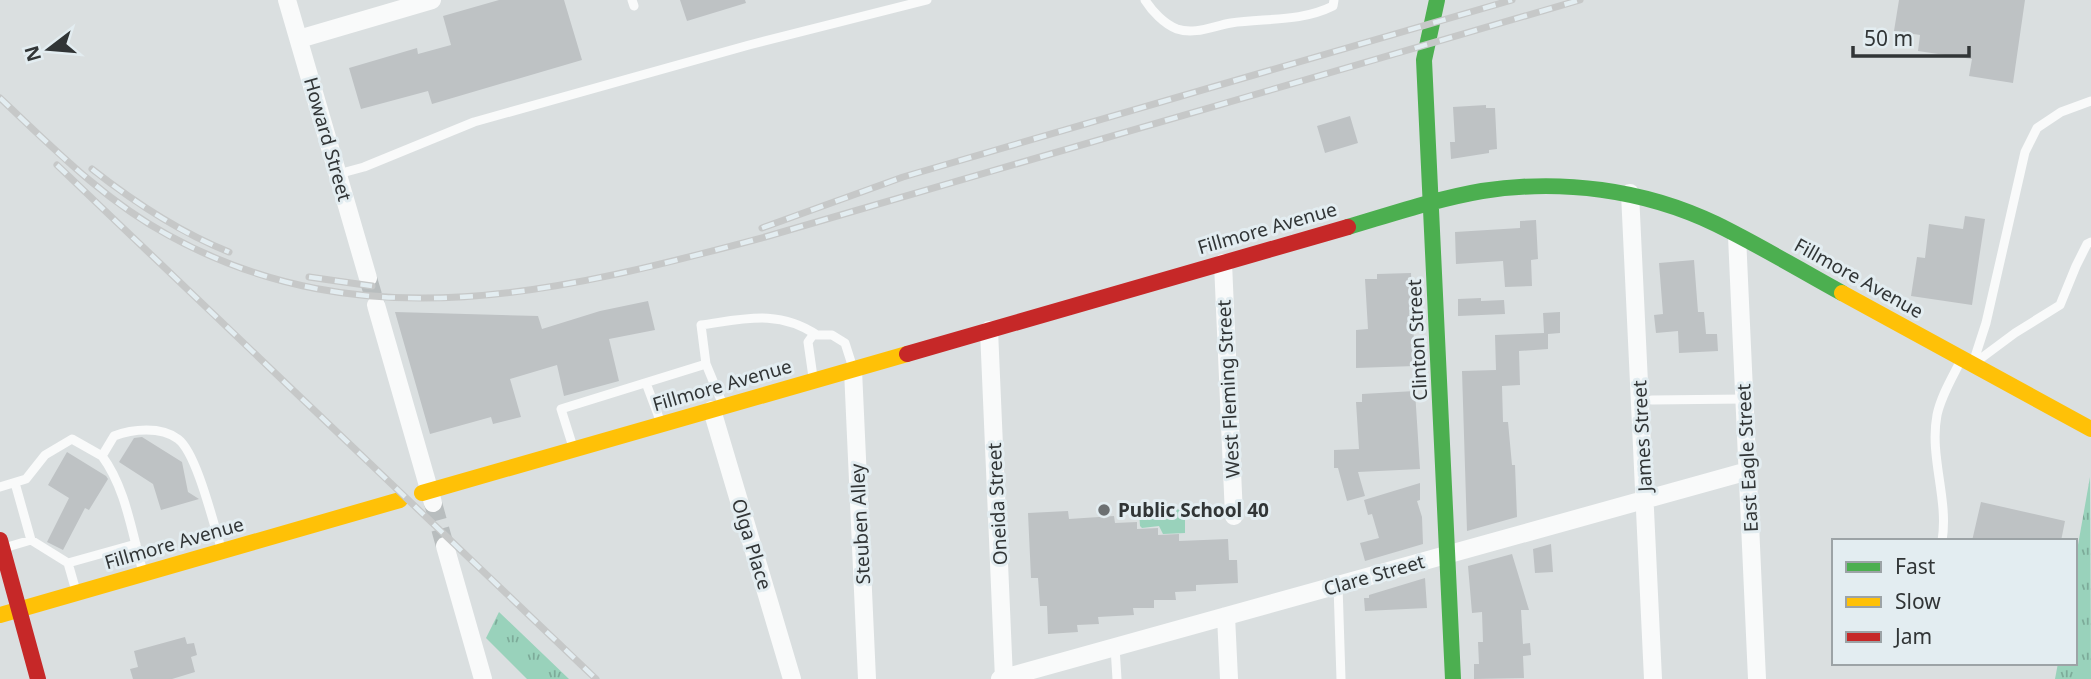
<svg xmlns="http://www.w3.org/2000/svg" width="2091" height="679" font-family="'Noto Sans',sans-serif">
<style>
.grass{fill:url(#grass-tufts)}
.park{fill:#99d2bb}
.building{fill:#bec2c4}
.lines{fill:none;stroke-linecap:round;stroke-linejoin:round}
.street-tunnel{stroke:#b8bdbe;stroke-width:18;stroke-dasharray:18 9;stroke-linecap:butt}
.lane{stroke:#f9fafa;stroke-width:9}
.street{stroke:#f9fafa;stroke-width:18}
.fast{stroke:#4caf50;stroke-width:16}
.slow{stroke:#ffc107;stroke-width:16}
.jam{stroke:#c62828;stroke-width:16}
.rail-casing{stroke:#c6c8c8;stroke-width:7}
.rail{stroke:#e3edf1;stroke-width:4.5;stroke-dasharray:13;stroke-linecap:butt}
.poi-dot{fill:#6c7072;stroke:#e3edf1;stroke-width:2.5}
.labels{text-anchor:middle;stroke-width:6;stroke-linejoin:round;paint-order:stroke}
.street-label{font-size:19px;fill:#313536;stroke:#e3edf1}
.poi-label{font-size:19px;font-weight:bold;fill:#313536;stroke:#e3edf1;text-anchor:start}
</style>
<defs>
<pattern id="grass-tufts" width="24" height="20" patternUnits="userSpaceOnUse" patternTransform="scale(1.75)"><rect width="24" height="20" fill="#99d2bb"/><path d="M3 7l-1-3M5 7V3M7 7l1-3M15 17l-1-3M17 17v-4M19 17l1-3" fill="none" stroke="#7dab99"/></pattern>
</defs>
<rect width="100%" height="100%" fill="#dadfe0"/>
<!-- grass -->
<path class="grass" d="M2090,477L2091,679H2055L2058,663H2075V562Z
M499,612L569,679H527L486,638Z"/>
<!-- park -->
<path class="park" d="M1185,509V533L1163,534L1159,526L1142,528L1140,526L1139,512Z"/>
<!-- building -->
<path class="building" d="M499,0H564L582,60L432,104L428,91L361,109L349,68L417,48L418,54L451,45L443,16Z
M680,0H745L746,3L687,21Z
M1899,0H2025L2013,83L1969,76L1972,59L1918,51L1920,35L1894,31Z
M1486,105V108H1495L1497,149L1489,150V153L1451,159L1450,142H1455L1453,107Z
M1350,116L1358,143L1325,153L1317,126Z
M1965,216L1985,219L1972,305L1911,296L1917,257L1925,258L1929,224L1963,229Z
M1536,220L1538,259L1531,260L1532,286L1505,287L1503,261L1456,264L1455,232L1520,228V221Z
M1694,260L1698,312H1704L1706,334H1717L1718,351L1679,353L1678,331L1656,333L1654,315L1663,314L1659,263Z
M1411,273L1415,366L1356,368V330L1368,329L1365,279H1377V274Z
M1481,298V301L1504,300L1505,314L1458,316V299Z
M648,301L655,330L609,339L619,381L564,396L557,365L510,379L521,417L493,424L491,417L430,434L395,312L538,316L542,329L600,311Z
M1560,312V333L1548,334V349L1519,351L1520,385L1502,386L1503,422H1508L1512,465H1515L1517,517L1467,531L1462,371L1496,370L1495,335L1544,333L1543,313Z
M1415,391L1420,469L1358,472L1365,496L1347,501L1338,468H1334V450L1359,449L1356,402H1362V394Z
M142,437L182,462L188,492L199,499L161,510L153,484L119,462L134,438Z
M67,452L106,476L108,479L89,510L85,508L63,550L47,542L69,498L48,485Z
M1420,483V500L1417,501L1422,517L1423,544L1365,561L1360,543L1379,538L1372,514L1368,515L1364,500Z
M1981,502L2065,521L2061,541H1972Z
M1068,511L1069,519L1114,516L1115,523L1137,522V529L1158,528V535L1179,534V541L1228,539L1229,560H1237L1238,583L1196,585V591L1175,592L1176,600H1154V608H1133L1134,615L1098,617L1099,624L1077,625L1078,632L1048,634L1047,606H1040L1038,578H1031L1028,513Z
M1551,544L1553,572L1535,573L1533,549Z
M1512,554L1529,610H1521L1523,644L1530,643L1531,655L1523,656L1524,678L1474,679V664H1479L1478,642H1483L1482,612L1472,613L1468,566Z
M1425,578L1427,608L1365,611L1364,598H1369V595Z
M185,637L187,644L194,643L197,655L191,657L195,672L172,679H133L130,669L138,667L134,651Z"/>
<g class="lines">
<!-- street-tunnel -->
<path class="street-tunnel" d="M368,278L376,305
M433,503L445,546"/>
<!-- lane -->
<path class="lane" d="M632,0L634,6
M1145,0C1152,11 1164,24 1177,29C1195,35 1213,26 1231,23C1265,18 1301,22 1333,6L1334,0
M338,174L364,167L474,122L749,45L927,0
M1976,362L2015,333L2060,305L2076,266L2087,244L2091,242
M1973,363L1986,323L2025,152L2037,128L2061,112L2091,101
M706,364L701,325C744,319 778,309 817,335
M813,377L808,342L813,335H832L845,343L853,368
M646,383L661,423
M1652,400L1744,399
M573,447L561,409L706,364L723,405
M15,483L31,540
M0,487L26,479L45,455L72,439L102,456
M1942,541C1949,499 1929,457 1937,415C1941,396 1952,378 1961,360
M4,548L31,540L68,563L76,591
M68,563L136,544
M143,572C132,534 126,488 102,456L114,436C132,429 161,426 178,439C197,453 214,526 222,551
M1338,585L1341,679
M1115,647L1117,679"/>
<!-- street -->
<path class="street" d="M287,0L368,278
M299,39L432,0
M1630,193L1653,679
M1737,236L1757,679
M1223,263L1234,516
M376,305L433,503
M989,330L1004,679
M853,370L867,679
M712,410L792,679
M445,546L483,679
M1226,616L1229,679
M1000,679L1748,471"/>
<!-- fast -->
<path class="fast" d="M1437,0L1424,60L1453,679
M1348,227C1392,214 1436,199 1482,191C1561,179 1643,189 1716,224C1759,245 1800,270 1842,293"/>
<!-- slow -->
<path class="slow" d="M1842,293L2091,429
M422,493L907,354
M0,615L400,500"/>
<!-- jam -->
<path class="jam" d="M907,354L1348,227
M0,540L38,679"/>
<!-- rail casing -->
<g class="rail-casing">
<path id="rail" d="M0,98C52,147 104,200 168,235C364,343 563,291 765,237L1580,0
M57,165L596,679
M92,169C134,202 179,232 229,252
M762,228L903,177L1512,0
M309,277L372,286"/>
</g>
<!-- rail -->
<use href="#rail" class="rail"/>
</g>
<!-- markers -->
<circle class="poi-dot" cx="1104" cy="510" r="7"/>
<g class="labels">
<!-- street labels -->
<g class="street-label">
<text transform="translate(328 139) rotate(74)" y="7">Howard Street</text>
<text transform="translate(1267 228) rotate(-16)" y="7">Fillmore Avenue</text>
<text transform="translate(1859 278) rotate(29)" y="7">Fillmore Avenue</text>
<text transform="translate(1417 340) rotate(-93)" y="7">Clinton Street</text>
<text transform="translate(722 385) rotate(-16)" y="7">Fillmore Avenue</text>
<text transform="translate(1228 389) rotate(-93)" y="7">West Fleming Street</text>
<text transform="translate(1642 436) rotate(-93)" y="7">James Street</text>
<text transform="translate(1747 458) rotate(-93)" y="7">East Eagle Street</text>
<text transform="translate(997 504) rotate(-93)" y="7">Oneida Street</text>
<text transform="translate(860 524) rotate(-93)" y="7">Steuben Alley</text>
<text transform="translate(174 543) rotate(-16)" y="7">Fillmore Avenue</text>
<text transform="translate(752 544) rotate(73)" y="7">Olga Place</text>
<text transform="translate(1374 575) rotate(-16)" y="7">Clare Street</text>
</g>
<!-- poi labels -->
<g class="poi-label">
<text x="1118" y="517">Public School 40</text>
</g>
</g>
<!-- legend -->
<rect x="1832" y="539" width="245" height="126" fill="#e3edf1" stroke="#9ca3a6" stroke-width="2"/>
<rect x="1846" y="562" width="35" height="10" fill="#4caf50" stroke="#9ca3a6" stroke-width="2"/>
<text x="1895" y="574" font-size="21" fill="#313536">Fast</text>
<rect x="1846" y="597" width="35" height="10" fill="#ffc107" stroke="#9ca3a6" stroke-width="2"/>
<text x="1895" y="609" font-size="21" fill="#313536">Slow</text>
<rect x="1846" y="632" width="35" height="10" fill="#c62828" stroke="#9ca3a6" stroke-width="2"/>
<text x="1895" y="644" font-size="21" fill="#313536">Jam</text>
<!-- north arrow -->
<g transform="translate(49 49) rotate(254)" stroke="#e3edf1" stroke-width="5" paint-order="stroke">
<path d="M0-5L12 26L0 18L-12 26Z" fill="#313536"/>
<text y="-10" font-size="19" font-weight="bold" text-anchor="middle" fill="#313536">N</text>
</g>
<!-- scale -->
<path d="M1853 46v10h116v-10" fill="none" stroke="#313536" stroke-width="3.5"/>
<text x="1864" y="46" font-size="21" fill="#313536" stroke="#e3edf1" stroke-width="5" paint-order="stroke">50 m</text>
</svg>
